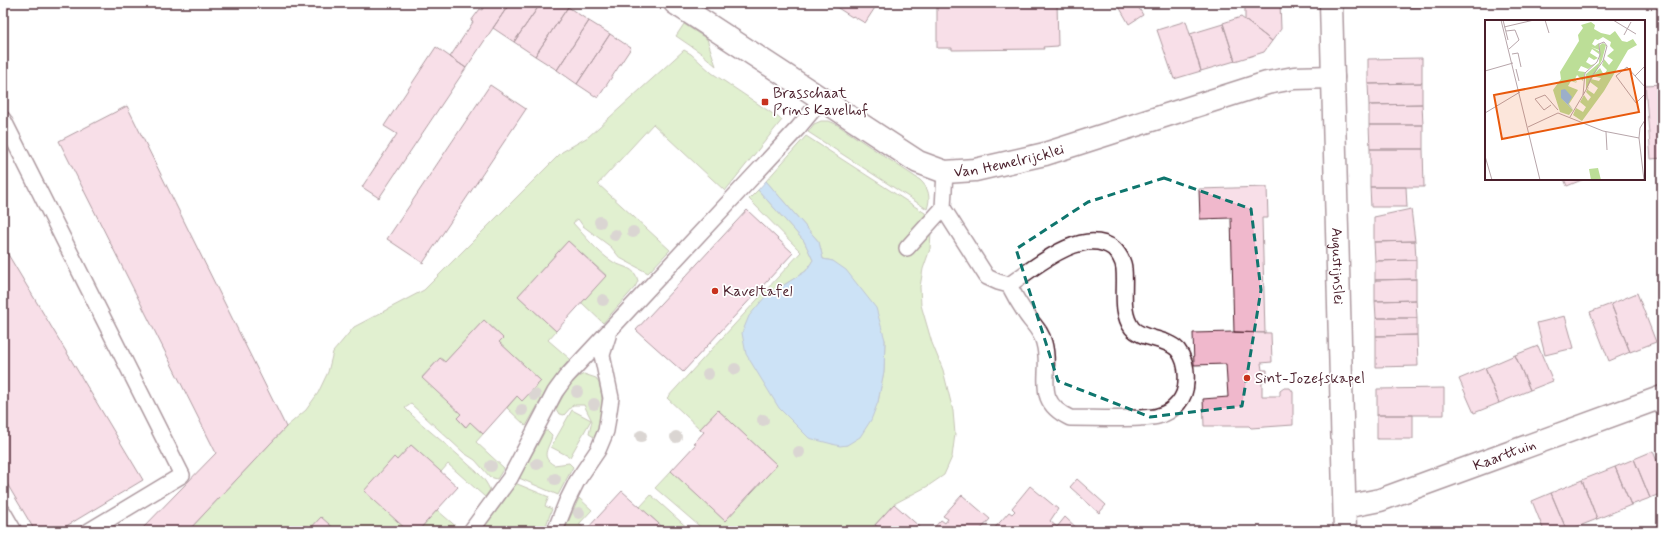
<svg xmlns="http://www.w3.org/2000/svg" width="1665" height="534" font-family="Mynerve,sans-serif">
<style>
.green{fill:#bcde97;stroke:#837e61}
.water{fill:#8fbfea;stroke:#737f9e}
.building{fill:#f0b8cc;stroke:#4a1f2b}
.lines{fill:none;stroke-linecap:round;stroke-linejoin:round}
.lane-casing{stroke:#4a1f2b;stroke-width:18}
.street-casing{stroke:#4a1f2b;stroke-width:25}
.secondary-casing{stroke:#4a1f2b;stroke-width:25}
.lane{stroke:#fff;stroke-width:15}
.street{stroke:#fff;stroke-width:22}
.secondary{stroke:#fff;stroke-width:22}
.tree{fill:#aea39c}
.marked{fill:none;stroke:#0f766e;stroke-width:3;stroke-dasharray:8 5;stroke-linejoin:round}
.poi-dot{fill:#c8321e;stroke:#fff;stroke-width:1.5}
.labels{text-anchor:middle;stroke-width:3.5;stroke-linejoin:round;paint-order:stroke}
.poi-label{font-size:15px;fill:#4a1f2b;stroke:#fff;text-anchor:start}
.street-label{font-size:15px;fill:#4a1f2b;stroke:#fff}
.inset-road{fill:none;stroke:#b7a5aa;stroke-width:1}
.view{fill:#e8590c;fill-opacity:0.15;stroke:#e8590c;stroke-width:2}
.inset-edge{fill:none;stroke:#4a1f2b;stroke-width:2}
</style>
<rect width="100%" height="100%" fill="#fff"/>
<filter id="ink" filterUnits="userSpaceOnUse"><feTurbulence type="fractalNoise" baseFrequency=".025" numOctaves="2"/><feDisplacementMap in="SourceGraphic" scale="8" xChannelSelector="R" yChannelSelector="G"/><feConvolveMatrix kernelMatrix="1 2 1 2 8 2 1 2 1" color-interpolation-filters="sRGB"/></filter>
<g filter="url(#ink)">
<!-- green -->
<path class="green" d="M684,24L707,39L716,66L701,53L676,36Z
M684,50L691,54L712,73L782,120L725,191L653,124L598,184L670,250L648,273L620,258L611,247L583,226L578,219L573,223C585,236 597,252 613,262C624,268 635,267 638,281L635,287L603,323L581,302L606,275L568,241L518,296L556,331L548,340L570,359L550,384L526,426L507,408L517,396L522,401L541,381L499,342L503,338L484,320L445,362L440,358L422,377L461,414L457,418L465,427L470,422L483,434L476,442L504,468L497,479L490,477L475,460L464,453L411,404L405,408C424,428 448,445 468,464C477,472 485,478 490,490L485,497L448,464L441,472L411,445L397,460L394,457L408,531H188L286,427L306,410L318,393L328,372L333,352L354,327L424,290L562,152L588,137Z
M821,121H829L836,124L920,180C929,188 931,198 927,209L808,132L814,124Z
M806,136L925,213L931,231L930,249L923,269L920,287L921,305L932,343L943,370L953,411L955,434L952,457L944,475L928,486L894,504L869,531H705L655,488L671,471L725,521L777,465L718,410L700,429L667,398L801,252L749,199L758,190L804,241L813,260L806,271L765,297L832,444L847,445L878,402L884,371L885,340L833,261L823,259L819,242L766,181Z
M584,374L596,378C605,390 604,426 594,437L589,434L592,421L584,405H573L564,415L559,414L556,409C563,397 570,379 584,374Z
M572,410L591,420L570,457L551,447Z
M545,431H548L552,435C551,446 538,456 554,465L569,463L573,467L558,495L519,478Z
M515,483L549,497L545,506L552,509L544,531H481L503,502Z
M651,495L691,531H667L640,507Z
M579,498L592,510L579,524L588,531H564Z
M437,510L459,529L458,531H418Z"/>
<!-- water -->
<path class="water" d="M766,181L819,242L823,259L833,261L846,270L876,308L885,340L884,371L878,402L871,420L860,437L847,445L840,446L809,438L779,408L746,354L742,333L749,316L765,297L806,271L813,260L804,241L758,190Z"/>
<!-- building -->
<path class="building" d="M486,3H510L466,68L450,57L473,22L471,21L480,9L482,10Z
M510,3H541L514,42L493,28Z
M541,3H562L568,7L535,56L514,42Z
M830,3H878L865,23L853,16L852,17Z
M937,3H1057L1058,46L1043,47L1044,49L952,50V48H937Z
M1117,3H1136L1143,15L1129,24Z
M1159,3H1184V4L1159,5Z
M1245,3H1280L1281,29L1272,41L1245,20Z
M1397,3H1433V7L1397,8Z
M568,7L589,21L557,70L535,56Z
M1241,17L1272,41L1264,52L1235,61L1223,23Z
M589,21L610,34L577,84L557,70Z
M1186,21L1201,71L1174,79L1157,30Z
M1223,24L1235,61L1201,71L1190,34Z
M610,34L631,48L598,98L577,84Z
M436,47L466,68L379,198L362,187L397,134L384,126Z
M1422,58V83L1368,84V59Z
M1422,83V104L1369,105L1368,84Z
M1662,84V158L1651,159L1645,85Z
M490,85L526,109L423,263L387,239Z
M1422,104L1423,125H1369V105Z
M127,106L286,427L188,531H140L216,453L59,141Z
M1369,125H1423V149H1370Z
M1370,149H1423L1424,187H1370Z
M1564,179H1584L1567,186Z
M1267,187L1268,218H1262L1265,333L1234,332L1231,218L1200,219L1199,189Z
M1370,187H1406L1407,207H1371Z
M1411,209L1415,241L1374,242V217Z
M747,210L793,253L683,372L636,330Z
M568,241L606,276L556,331L518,296Z
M1415,241L1416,260L1375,261L1374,242Z
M3,246L143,480L58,531H35L3,477Z
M1416,260V279L1375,280V261Z
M1416,279V300L1375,301V280Z
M1637,293L1656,342L1630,352L1611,304Z
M1416,300L1417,318H1376L1375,301Z
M1611,304L1630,352L1609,361L1590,312Z
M1565,316L1574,348L1545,355L1537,323Z
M1376,318H1417V335L1376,336Z
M484,320L503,338L499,342L541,381L522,401L517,396L483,434L470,422L466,427L457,418L461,414L422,378L440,358L445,362Z
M1234,332L1271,333L1272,362L1261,363L1262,370H1267V381H1262V396H1280V391L1284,388H1290L1293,392V425L1251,428L1249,426H1204L1203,399L1228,397L1226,364L1194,365L1193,333Z
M1417,335L1418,366L1376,367V336Z
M1538,346L1553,381L1530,390L1515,355Z
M1515,355L1530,390L1499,403L1485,368Z
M1485,368L1499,403L1474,413L1459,379Z
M1444,388V415H1377V389Z
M718,410L777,465L725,521L671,471L696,444L694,443L704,432L700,429Z
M1377,415H1413V439H1377Z
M411,445L458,487L418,531H408L364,491L394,457L397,460Z
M1653,451L1662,474V493L1650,498L1634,459Z
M1634,459L1650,498L1631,505L1615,467Z
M1615,467L1631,505L1597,519L1582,480Z
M1077,479L1106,505L1099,513L1070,487Z
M1582,480L1597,519L1567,531L1551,493Z
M1030,486L1058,509L1050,521L1057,527L1065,517L1080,531H992L1009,512L1012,514L1015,511L1012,508Z
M622,491L667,531H588L586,530Z
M1551,493L1567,531H1544L1532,501Z
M962,495L990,519L981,529L983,531H931L941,520L945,523L948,519L943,516Z
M894,504L921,528L919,531H877L879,528L875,525Z
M321,517L337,531H308Z"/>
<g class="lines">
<!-- lane casing -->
<g class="lane-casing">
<path id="lane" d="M3,119L182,475L89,531
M943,208L987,277L998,282L1009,285C1014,295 1020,305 1026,314C1032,323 1042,332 1044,343C1053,373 1031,400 1070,418C1093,418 1116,419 1140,418C1145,417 1152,418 1158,416C1174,412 1186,398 1186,382C1187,370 1185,359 1178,350C1166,337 1142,340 1132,328C1120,312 1126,288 1124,269C1124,262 1118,252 1113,248C1082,226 1034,268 1009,285
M907,248L943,208L945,172
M3,512L14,531
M471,531L510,478L555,392L566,377L798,128L822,99
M555,531L567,501L577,481L598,450L606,431L611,398L602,355L608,336"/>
</g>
<!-- street casing -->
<g class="street-casing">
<g id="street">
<path id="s1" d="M675,3L918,162L945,172L975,170L1045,154L1267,83L1294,78L1333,77"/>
<path id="s2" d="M1345,507L1380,500L1662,397"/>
</g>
</g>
<!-- secondary casing -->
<g class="secondary-casing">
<g id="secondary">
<path id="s3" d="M1331,3L1345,531"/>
</g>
</g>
<!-- lane -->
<use href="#lane" class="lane"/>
<!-- street -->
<use href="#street" class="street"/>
<!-- secondary -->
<use href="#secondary" class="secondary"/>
</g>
<!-- trees -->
<g class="tree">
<circle cx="600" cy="222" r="6"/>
<circle cx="633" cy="232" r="6"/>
<circle cx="615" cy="235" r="6"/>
<circle cx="603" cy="300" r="6"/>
<circle cx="735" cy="369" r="6"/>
<circle cx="708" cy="374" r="6"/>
<circle cx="577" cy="392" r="6"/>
<circle cx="535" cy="395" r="6"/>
<circle cx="594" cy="404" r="6"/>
<circle cx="522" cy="410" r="6"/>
<circle cx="763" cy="420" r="6"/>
<circle cx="641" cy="436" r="6"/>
<circle cx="676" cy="437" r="6"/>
<circle cx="799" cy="452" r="6"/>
<circle cx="537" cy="464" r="6"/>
<circle cx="491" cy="466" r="6"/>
<circle cx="555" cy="479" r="6"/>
<circle cx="579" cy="513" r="6"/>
</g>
</g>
<!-- marked area -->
<path d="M0 0H1665V534H0ZM1164,178L1251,209L1261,290L1242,406L1150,417L1058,381L1016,249L1088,202Z" fill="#fff" fill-opacity=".55" fill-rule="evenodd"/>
<path class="marked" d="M1164,178L1251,209L1261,290L1242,406L1150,417L1058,381L1016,249L1088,202Z"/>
<!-- markers -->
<g class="poi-dot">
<rect x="761" y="98" width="8" height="8" rx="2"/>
<circle cx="715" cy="291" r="4"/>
<circle cx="1247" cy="378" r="4"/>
</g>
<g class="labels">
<!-- poi labels -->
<g class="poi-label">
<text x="773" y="98">Brasschaat<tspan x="773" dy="17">Prins Kavelhof</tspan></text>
<text x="723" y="296">Kaveltafel</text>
<text x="1255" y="383">Sint-Jozefskapel</text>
</g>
<!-- street labels -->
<g class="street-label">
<text dy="5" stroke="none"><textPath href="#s1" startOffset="384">Van Hemelrijcklei</textPath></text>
<text dy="5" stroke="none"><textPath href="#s3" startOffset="263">Augustijnslei</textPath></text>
<text dy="5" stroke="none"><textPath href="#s2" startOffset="168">Kaarttuin</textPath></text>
</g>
</g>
<!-- overview -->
<g transform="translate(1485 20)">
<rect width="160" height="160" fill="#fff"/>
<path d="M106,2L110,5L109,9L116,13L125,15L130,11L137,21L142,22L148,19L152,25L143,30L119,71L97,101L88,95L91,88L98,92L101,87L95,82L99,75L103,81L106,77L101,72L104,66L103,70L109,74L113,68L105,62L106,59L114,61L116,58L107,56L115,48L119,55L122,50L117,45L119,39L124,45L128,40L122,36L129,30L125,26L126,22L118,17L113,20L110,19L107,24L110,26L114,23V30L106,27L114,31V34L107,29L105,33L113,38L109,40L104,37L101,42L106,45L110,44L103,49L96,46L93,51L100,52L98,61L92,55L90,59L92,62L86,59L92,63L86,61L83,66L93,70L84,84L88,89L76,78L88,90L84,95L75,92L68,70L76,59L75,52L94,21L93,15L98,8L96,5ZM118,23L121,25L117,40L101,70V54L114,43L115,25ZM113,148L116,160H106L104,149Z" fill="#bcde97"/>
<path d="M80,69L87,77L83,84L88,90L76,78V70Z" fill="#8fbfea"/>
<path class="inset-road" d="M16,0L55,160M18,0L23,20M60,0L64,13M128,0L151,14M19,7L49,0M21,11L30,10L34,20L24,29M139,15L146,2M27,34L33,33L36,47M31,49L34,61M0,51L28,43M150,56L160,46M159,75L151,83L131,56L142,47L160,67M66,85L59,90L50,79L60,75L73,90M0,93L35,72M85,97L101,70L107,56L118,41L122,26L119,22L114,24L115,35L112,42L100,53L98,75M43,107L73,93L118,111L154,118M121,112L122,130M0,136L7,160M159,160L154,118L155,108L160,100"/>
<path class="view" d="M145,49L154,92L17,119L9,75Z"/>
<rect width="160" height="160" class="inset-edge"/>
</g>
<!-- margin -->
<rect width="1665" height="534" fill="none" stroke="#fff" stroke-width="16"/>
<rect x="8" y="8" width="1649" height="518" fill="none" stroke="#4a1f2b" stroke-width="1.5" filter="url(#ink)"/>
</svg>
